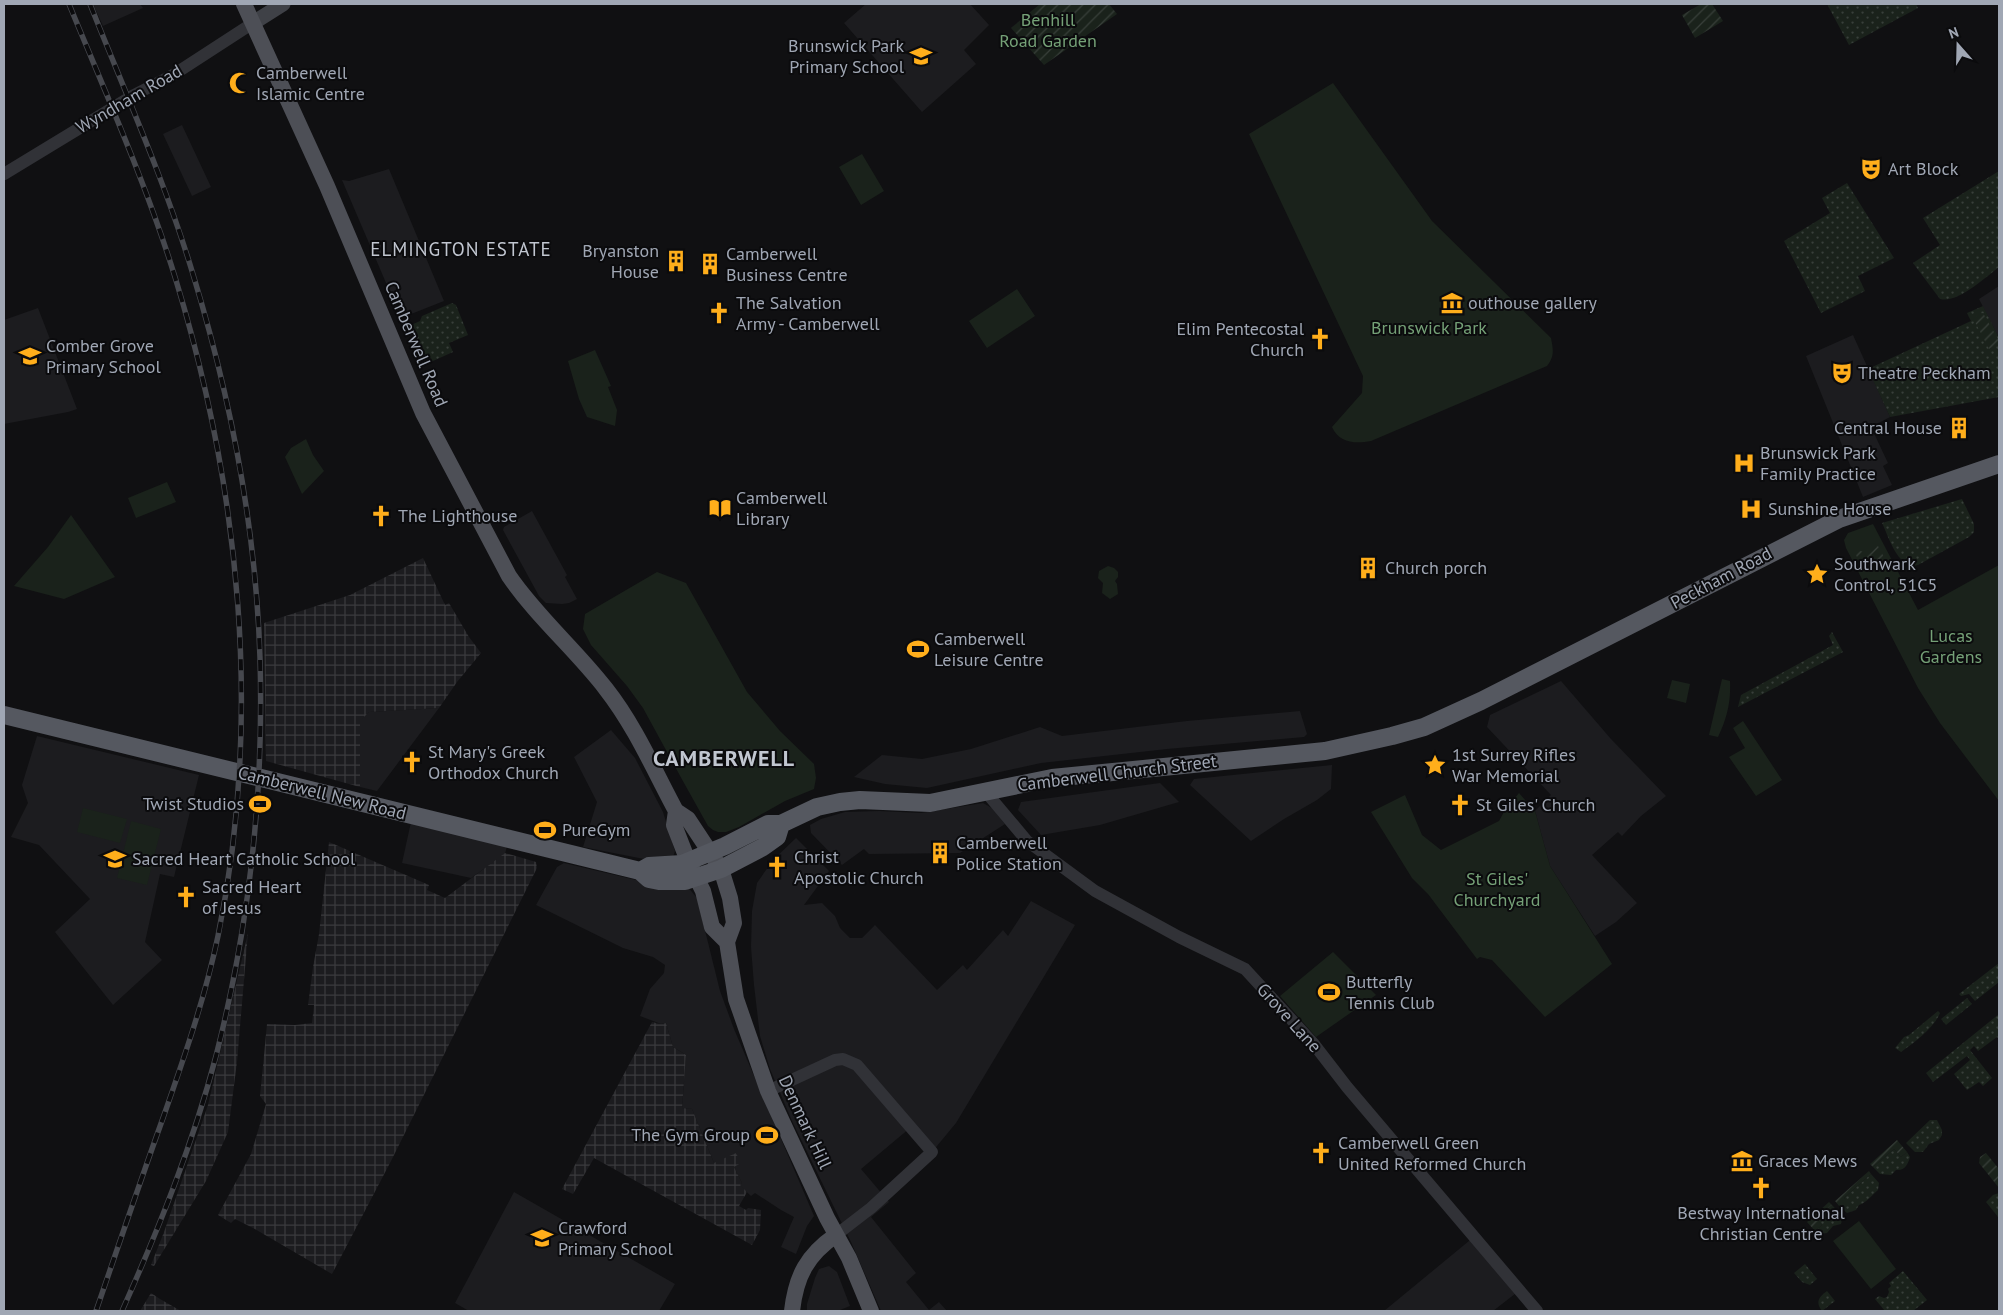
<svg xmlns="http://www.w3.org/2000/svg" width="2003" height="1315" font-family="'PT Sans',sans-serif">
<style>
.built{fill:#1c1c1f}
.industrial{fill:url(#industrial-grid)}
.grass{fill:url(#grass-dots)}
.park{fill:#1a221b}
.garden{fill:url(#garden-furrows)}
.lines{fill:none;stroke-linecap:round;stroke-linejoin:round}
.tertiary{stroke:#313237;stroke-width:12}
.secondary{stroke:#3f4147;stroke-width:15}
.primary{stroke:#4d4f56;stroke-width:16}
.trunk{stroke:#555860;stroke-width:18}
.rail-casing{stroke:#46484e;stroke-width:5.5}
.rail{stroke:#0b0b0d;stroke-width:4;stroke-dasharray:11;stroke-linecap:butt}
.labels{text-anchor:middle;stroke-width:4;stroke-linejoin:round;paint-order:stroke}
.park-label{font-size:18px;fill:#75a177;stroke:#0b0b0d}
.poi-label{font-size:18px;fill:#a0a7b4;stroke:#0b0b0d;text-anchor:start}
.street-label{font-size:18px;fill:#a0a7b4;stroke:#0b0b0d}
.neighbourhood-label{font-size:19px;letter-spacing:1px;fill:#c1c6d0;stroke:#0b0b0d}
.district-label{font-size:22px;font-weight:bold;letter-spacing:1px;fill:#c1c6d0;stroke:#0b0b0d}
</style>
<defs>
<pattern id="industrial-grid" width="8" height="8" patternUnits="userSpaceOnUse" patternTransform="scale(1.25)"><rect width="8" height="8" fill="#1c1c1f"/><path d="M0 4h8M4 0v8" fill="none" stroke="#3a3a3d"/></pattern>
<pattern id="grass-dots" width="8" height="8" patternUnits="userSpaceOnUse" patternTransform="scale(1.25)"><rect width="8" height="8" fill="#1a221b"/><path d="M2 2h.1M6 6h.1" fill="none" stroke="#383f3a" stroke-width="1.8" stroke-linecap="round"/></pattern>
<pattern id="garden-furrows" width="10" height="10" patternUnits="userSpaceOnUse" patternTransform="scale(1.25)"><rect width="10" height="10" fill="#1a221b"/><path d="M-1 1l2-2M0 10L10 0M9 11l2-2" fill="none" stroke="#383f3a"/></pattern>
</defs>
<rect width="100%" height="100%" fill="#101012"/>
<!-- built -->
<path class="built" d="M93,4H140L143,8L103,26Z
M866,4H970L989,25L964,50L976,64L922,112L844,23Z
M182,125L211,187L192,196L163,134Z
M389,169L444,301L401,318L342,180L349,181Z
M1999,286V338L1979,299Z
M38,308L77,409L68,412L4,424V320Z
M1853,335L1890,417L1871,427L1888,463L1883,466L1892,485L1863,497L1806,356Z
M532,511L567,575L565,577L577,599L569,603L562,604L546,603L539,596L503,530L504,527Z
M1561,681L1611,739L1666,796L1641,816L1622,836L1618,832L1592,855L1637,903L1616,922L1595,936L1550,866L1535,811L1551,795L1487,727L1490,715Z
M439,708L377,791L360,787L359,721L369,712Z
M1300,711L1307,734L1304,737L1167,749L1041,763L927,788L885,784L854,777L882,755L922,759L971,749L1040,727L1062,736L1187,721Z
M611,730L635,758L663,812L675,851L673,857L644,859L583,847L597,802L574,757Z
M37,736L199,775L174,877L160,874L145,942L162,960L113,1005L55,932L90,899L39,845L11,837L28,803L22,785Z
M1332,765L1331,789L1317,800L1284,819L1251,841L1190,785L1194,779Z
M1160,783L1179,802L1100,825L1041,835L1018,810L1021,802Z
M983,803L992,808L1005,824L960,853L869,854L864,849L842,865L811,833L810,825L821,819L845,812L879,811L921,813Z
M411,822L507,846L505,854L471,878L402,863Z
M796,838L829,871L804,905L822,903L835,916L840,928L850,938H862L875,925L937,990L963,965L967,970L1003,930L1008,936L1031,901L1075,925L956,1123L932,1152L910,1128L861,1169L889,1202L871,1217L916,1273L906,1282L929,1310L939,1302L947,1311H881L851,1242L792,1121L770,1069L760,1036L754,985L751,947L752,911L757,883L773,860Z
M564,863L666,887L687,886L697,898L720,991L734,1029L814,1216L807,1226L796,1254L781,1247L794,1217L781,1210L755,1193L751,1196L739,1185L742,1183L734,1167L714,1163L692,1109L682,1108L686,1055L673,1047L666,1023L661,1024L640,1016L650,989L664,973L665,965L653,957L623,948L536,905L557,867Z
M514,1192L675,1284L659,1311H469L455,1303Z
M1475,1236L1520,1290L1493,1311H1384Z
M829,1266L837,1272L850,1306L840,1310L807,1311V1304L815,1278L819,1269Z"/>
<!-- industrial -->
<path class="industrial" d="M423,558L445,605L449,603L469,637L481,653L457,682L439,708L369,712L360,721V787L266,761L264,623L350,595Z
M329,842L429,885L427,890L445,898L505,853L536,862L537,868L391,1161L332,1274L253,1228L235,1219L231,1223L218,1215L251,1154L266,1104L260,1096L267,1024L295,1025L312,1023L314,1005H308L313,967L319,934Z
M248,933L237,1062L228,1132L206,1181L154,1266L151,1265L164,1232L208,1105Z
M652,1022L661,1024L666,1023L673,1047L686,1055L682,1108L692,1109L714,1163L736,1153L741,1163L734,1167L742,1183L740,1185L747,1192L739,1206L746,1210L748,1208L761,1210L760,1230L752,1245L594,1158L573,1194L562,1189Z
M151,1293L160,1299L181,1311H140Z"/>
<!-- grass -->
<path class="grass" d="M1827,4H1916L1918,8L1849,45Z
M1999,171V267C1986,277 1957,304 1940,299L1913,263L1940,245L1923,218Z
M1847,183L1894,258L1858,276L1865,291L1821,313L1784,241L1830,213L1822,198Z
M452,303L456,305L468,335L449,343L453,352L424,365L409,326L420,321L422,316Z
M1983,306L1999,338V397L1890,417L1868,369L1971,321L1967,313Z
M1962,499L1974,524V532L1969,537L1918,565C1898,570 1889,537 1882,523Z
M1832,632L1843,652L1738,707L1741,695L1833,645L1829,636Z
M1999,963V982L1975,1001L1969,994L1961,996L1959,994Z
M1967,998L1972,1004L1946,1025L1941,1019Z
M1938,1011L1940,1013C1934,1028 1914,1043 1901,1052L1895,1048L1904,1037L1909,1035Z
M1999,1014V1039L1997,1037L1978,1051L1974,1046L1970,1050L1992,1078L1983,1086L1979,1082L1967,1090L1954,1074L1970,1060L1967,1056L1933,1082L1926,1073Z
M1930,1120H1937L1942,1130V1135L1939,1140L1929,1144L1923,1152H1915L1906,1143Z
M1894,1149L1901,1157L1907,1152L1910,1157C1908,1164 1905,1171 1896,1170L1891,1175L1880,1174L1873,1167Z
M1871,1174L1879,1183L1878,1190C1872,1195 1866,1203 1859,1205L1856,1210L1847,1213L1840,1207L1846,1201L1844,1198Z
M1999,1193V1218L1986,1202L1993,1195Z
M1832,1205L1842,1216L1841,1224L1833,1226L1827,1233L1819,1234L1815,1231L1822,1225L1817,1220Z
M1805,1264L1817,1279L1810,1285L1802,1282L1794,1273Z
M1903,1271L1927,1300L1913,1311H1885L1875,1299L1879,1296L1884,1298L1887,1297L1889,1292L1888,1289L1891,1286L1889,1283Z
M1827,1291L1835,1301L1822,1311C1815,1302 1819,1297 1827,1291Z"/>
<!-- park -->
<path class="park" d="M1333,83L1432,221L1551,338C1553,349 1555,356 1547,366L1371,441C1355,444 1339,443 1332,427L1362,393L1363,376L1249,134Z
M862,154L884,191L861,205L839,167Z
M1017,289L1035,316L987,348L969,321Z
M595,350L611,386L608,387L617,410L615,426L587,417L579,399L568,361Z
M306,439L313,455L324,471L302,494L285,457L291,448Z
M167,482L176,502L136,518L128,498Z
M71,515L115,577L64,599L14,586L48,547Z
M1873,524L1918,610L1999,565V801L1940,723L1918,688L1846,548L1844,540L1848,533Z
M1108,566L1114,568L1118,572V577L1115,581L1117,584L1118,594L1110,599L1102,593L1103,583L1098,578L1099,571Z
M657,572L686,583L747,692L780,731L814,764L816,778L814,789L785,801L739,827L726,832H718L713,830L708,826L684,783L643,708L627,686L591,645L583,629L585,614Z
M1722,679L1730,681C1731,702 1727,718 1718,737L1709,735Z
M1672,680L1690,684L1686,703L1667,698Z
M1743,721L1782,780L1756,796L1729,757L1745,748L1733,728Z
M1519,793L1535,811L1550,866L1612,964L1545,1017L1492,960L1480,957L1477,959L1428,894L1412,878L1371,812L1405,795L1422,835L1441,850L1499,821L1505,810Z
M83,808L127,819L120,843L77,832Z
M131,821L161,829L147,885L117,878Z
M1333,952L1376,995L1316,1037L1280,996Z
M1859,1221L1896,1269L1871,1289L1833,1241Z"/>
<!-- garden -->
<path class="garden" d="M1040,4H1109L1117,14L1044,65L1011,28Z
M1701,4H1712L1723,21L1695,38L1682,15Z
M1983,313L1999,341V344L1989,349L1973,318Z
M1873,543L1878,546L1884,557L1862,568L1856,555L1858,550L1866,553L1870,552Z
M1897,1140L1907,1152L1901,1157L1894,1149L1873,1167L1870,1164Z
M1986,1153L1999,1169V1188L1979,1163L1980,1157Z
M1869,1171L1871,1174L1844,1198L1847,1201L1840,1207L1835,1201Z
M1829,1202L1832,1205L1817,1219L1822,1225L1815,1231L1807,1222Z"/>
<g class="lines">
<!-- tertiary -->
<path class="tertiary" d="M4,174L134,95L173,75L253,23
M985,791L1027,841L1095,891L1179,937L1245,969L1313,1043L1347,1087L1537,1311
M768,1091L835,1060L843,1059L857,1065L932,1152L871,1208L836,1235"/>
<!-- secondary -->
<path class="secondary" d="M253,23L283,4"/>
<!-- primary -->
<path class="primary" d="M244,4L327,186L423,413L509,576C537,617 576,650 606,689C635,726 654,770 676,811L688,819L721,869L730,898L734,923L727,942L736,999L768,1091L827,1218L849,1258L871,1311
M676,811L674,825L688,861L703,891L712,927L727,942
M792,1311C796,1276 807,1255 836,1235"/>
<!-- trunk -->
<path class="trunk" d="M4,715L640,871L649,879L659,881H685L721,869L763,847L777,837L781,824
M781,824L817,807L840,802L860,800L930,803L1052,778L1325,751L1392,736L1424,727L1481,701L1839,519L1999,464
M640,871L649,866L682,864L725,846L768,824H781"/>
<!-- rail casing -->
<g class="rail-casing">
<path id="rail" d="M69,4C106,94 146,183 175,277C240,489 263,717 218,936C205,998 184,1058 163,1118C140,1182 118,1247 96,1311
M90,4C125,92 164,179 192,271C230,395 256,528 260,658C264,791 249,927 216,1056C193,1144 159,1228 122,1311"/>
</g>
<!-- rail -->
<use href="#rail" class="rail"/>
</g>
<!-- icons -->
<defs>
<g id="school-bare" transform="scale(1.725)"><path d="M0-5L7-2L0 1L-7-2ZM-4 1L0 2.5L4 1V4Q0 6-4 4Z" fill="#ffae1b" stroke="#0b0b0d" stroke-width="2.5" paint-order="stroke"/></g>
<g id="mosque-bare" transform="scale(1.725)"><path d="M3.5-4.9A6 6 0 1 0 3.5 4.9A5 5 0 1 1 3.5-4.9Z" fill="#ffae1b" stroke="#0b0b0d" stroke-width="2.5" paint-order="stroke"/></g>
<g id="theatre-bare" transform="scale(1.725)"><path d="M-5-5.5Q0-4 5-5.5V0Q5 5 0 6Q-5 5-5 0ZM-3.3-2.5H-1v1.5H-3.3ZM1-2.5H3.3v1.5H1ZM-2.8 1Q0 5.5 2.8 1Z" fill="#ffae1b" stroke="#0b0b0d" stroke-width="2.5" paint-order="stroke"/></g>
<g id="building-bare" transform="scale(1.725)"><path d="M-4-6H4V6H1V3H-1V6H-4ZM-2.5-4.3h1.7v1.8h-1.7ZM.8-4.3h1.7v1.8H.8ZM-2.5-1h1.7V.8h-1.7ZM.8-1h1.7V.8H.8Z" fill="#ffae1b" stroke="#0b0b0d" stroke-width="2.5" paint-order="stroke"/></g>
<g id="museum-bare" transform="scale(1.725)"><path d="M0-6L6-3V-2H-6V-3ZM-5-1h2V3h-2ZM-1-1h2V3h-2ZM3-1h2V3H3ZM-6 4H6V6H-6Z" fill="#ffae1b" stroke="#0b0b0d" stroke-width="2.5" paint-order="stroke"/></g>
<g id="church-bare" transform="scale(1.725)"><path d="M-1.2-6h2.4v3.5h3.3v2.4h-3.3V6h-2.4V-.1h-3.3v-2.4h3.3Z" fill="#ffae1b" stroke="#0b0b0d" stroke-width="2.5" paint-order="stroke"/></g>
<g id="hospital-bare" transform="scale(1.725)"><path d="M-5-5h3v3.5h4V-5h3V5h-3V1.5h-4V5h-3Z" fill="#ffae1b" stroke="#0b0b0d" stroke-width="2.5" paint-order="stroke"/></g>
<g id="library-bare" transform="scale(1.725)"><path d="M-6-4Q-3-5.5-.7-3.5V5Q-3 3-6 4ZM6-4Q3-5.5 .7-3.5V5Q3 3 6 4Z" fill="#ffae1b" stroke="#0b0b0d" stroke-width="2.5" paint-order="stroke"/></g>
<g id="sight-bare" transform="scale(1.725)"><path d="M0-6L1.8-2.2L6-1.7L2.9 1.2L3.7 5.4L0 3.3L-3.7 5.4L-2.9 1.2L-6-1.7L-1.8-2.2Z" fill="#ffae1b" stroke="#0b0b0d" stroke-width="2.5" paint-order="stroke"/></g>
<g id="stadium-bare" transform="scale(1.725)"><path d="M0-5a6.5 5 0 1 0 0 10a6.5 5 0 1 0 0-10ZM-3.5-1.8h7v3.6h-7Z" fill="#ffae1b" stroke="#0b0b0d" stroke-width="2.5" paint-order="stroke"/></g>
</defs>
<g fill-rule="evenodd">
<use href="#school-bare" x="921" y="56"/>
<use href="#mosque-bare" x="240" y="83"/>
<use href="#theatre-bare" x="1871" y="169"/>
<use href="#building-bare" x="676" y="261"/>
<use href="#building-bare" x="710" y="264"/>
<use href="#museum-bare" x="1452" y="303"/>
<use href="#church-bare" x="719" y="313"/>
<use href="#church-bare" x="1320" y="339"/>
<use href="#school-bare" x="30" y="356"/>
<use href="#theatre-bare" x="1842" y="373"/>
<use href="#building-bare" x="1959" y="428"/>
<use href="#hospital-bare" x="1744" y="463"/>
<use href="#library-bare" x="720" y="508"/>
<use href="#hospital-bare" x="1751" y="509"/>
<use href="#church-bare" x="381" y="516"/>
<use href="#building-bare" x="1368" y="568"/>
<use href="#sight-bare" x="1817" y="574"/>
<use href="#stadium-bare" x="918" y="649"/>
<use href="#church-bare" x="412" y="762"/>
<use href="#sight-bare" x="1435" y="765"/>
<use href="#stadium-bare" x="260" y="804"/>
<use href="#church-bare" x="1460" y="805"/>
<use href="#stadium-bare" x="545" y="830"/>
<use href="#building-bare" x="940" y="853"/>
<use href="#school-bare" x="115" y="859"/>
<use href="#church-bare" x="777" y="867"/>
<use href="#church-bare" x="186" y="897"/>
<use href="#stadium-bare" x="1329" y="992"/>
<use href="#stadium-bare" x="767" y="1135"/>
<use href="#church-bare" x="1321" y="1153"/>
<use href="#museum-bare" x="1742" y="1161"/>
<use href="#church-bare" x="1761" y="1188"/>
<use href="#school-bare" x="542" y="1238"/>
</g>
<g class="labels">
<!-- park labels -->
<g class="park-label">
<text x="1048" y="26">Benhill<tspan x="1048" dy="21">Road Garden</tspan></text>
<text x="1429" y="334">Brunswick Park</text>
<text x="1951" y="642">Lucas<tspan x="1951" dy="21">Gardens</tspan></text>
<text x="1497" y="885">St Giles'<tspan x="1497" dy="21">Churchyard</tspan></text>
</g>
<!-- poi labels -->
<g class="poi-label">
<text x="904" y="52" text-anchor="end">Brunswick Park<tspan x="904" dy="21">Primary School</tspan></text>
<text x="256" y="79">Camberwell<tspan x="256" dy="21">Islamic Centre</tspan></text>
<text x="1888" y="175">Art Block</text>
<text x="659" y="257" text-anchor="end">Bryanston<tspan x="659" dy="21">House</tspan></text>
<text x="726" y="260">Camberwell<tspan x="726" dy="21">Business Centre</tspan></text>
<text x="736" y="309">The Salvation<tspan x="736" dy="21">Army - Camberwell</tspan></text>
<text x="1468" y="309">outhouse gallery</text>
<text x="1304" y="335" text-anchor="end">Elim Pentecostal<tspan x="1304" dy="21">Church</tspan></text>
<text x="46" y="352">Comber Grove<tspan x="46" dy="21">Primary School</tspan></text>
<text x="1858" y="379">Theatre Peckham</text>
<text x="1942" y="434" text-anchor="end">Central House</text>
<text x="1760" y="459">Brunswick Park<tspan x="1760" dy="21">Family Practice</tspan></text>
<text x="736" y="504">Camberwell<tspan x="736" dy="21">Library</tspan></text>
<text x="1768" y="515">Sunshine House</text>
<text x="398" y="522">The Lighthouse</text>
<text x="1834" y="570">Southwark<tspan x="1834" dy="21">Control, 51C5</tspan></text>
<text x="1385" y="574">Church porch</text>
<text x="934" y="645">Camberwell<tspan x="934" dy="21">Leisure Centre</tspan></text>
<text x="428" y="758">St Mary's Greek<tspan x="428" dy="21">Orthodox Church</tspan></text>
<text x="1452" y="761">1st Surrey Rifles<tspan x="1452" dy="21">War Memorial</tspan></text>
<text x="244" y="810" text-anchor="end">Twist Studios</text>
<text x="1476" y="811">St Giles' Church</text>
<text x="562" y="836">PureGym</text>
<text x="956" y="849">Camberwell<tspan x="956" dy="21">Police Station</tspan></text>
<text x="794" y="863">Christ<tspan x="794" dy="21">Apostolic Church</tspan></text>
<text x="132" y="865">Sacred Heart Catholic School</text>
<text x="202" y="893">Sacred Heart<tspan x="202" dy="21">of Jesus</tspan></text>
<text x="1346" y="988">Butterfly<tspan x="1346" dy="21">Tennis Club</tspan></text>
<text x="750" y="1141" text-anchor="end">The Gym Group</text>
<text x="1338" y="1149">Camberwell Green<tspan x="1338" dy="21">United Reformed Church</tspan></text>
<text x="1758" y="1167">Graces Mews</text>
<text x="1761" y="1219" text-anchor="middle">Bestway International<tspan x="1761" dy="21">Christian Centre</tspan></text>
<text x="558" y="1234">Crawford<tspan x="558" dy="21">Primary School</tspan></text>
</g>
<!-- street labels -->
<g class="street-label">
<text transform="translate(129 99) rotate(-30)" y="6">Wyndham Road</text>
<text transform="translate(416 344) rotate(67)" y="6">Camberwell Road</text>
<text transform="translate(1721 578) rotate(-28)" y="6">Peckham Road</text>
<text transform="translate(1117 773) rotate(-7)" y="6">Camberwell Church Street</text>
<text transform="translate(322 793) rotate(14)" y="6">Camberwell New Road</text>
<text transform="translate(1289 1018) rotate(48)" y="6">Grove Lane</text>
<text transform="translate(805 1122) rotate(65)" y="6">Denmark Hill</text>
</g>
<!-- neighbourhood labels -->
<g class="neighbourhood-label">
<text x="461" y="256">ELMINGTON ESTATE</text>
</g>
<!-- district labels -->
<g class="district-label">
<text x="724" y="766">CAMBERWELL</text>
</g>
</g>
<!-- border -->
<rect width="2003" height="1315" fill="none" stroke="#a0a7b4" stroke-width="10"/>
<!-- north arrow -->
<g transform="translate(1958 45) rotate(340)" stroke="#0b0b0d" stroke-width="4" paint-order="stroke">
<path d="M0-4L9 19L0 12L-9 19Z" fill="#a0a7b4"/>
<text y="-8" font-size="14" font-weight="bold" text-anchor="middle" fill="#a0a7b4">N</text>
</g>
</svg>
